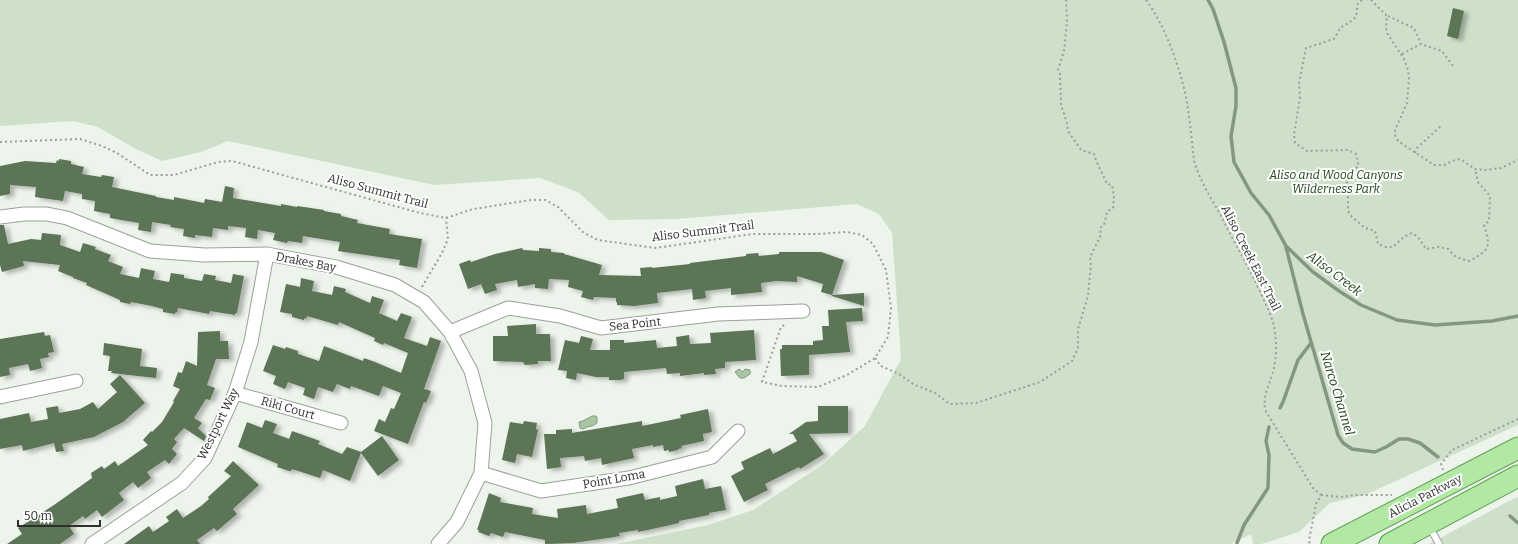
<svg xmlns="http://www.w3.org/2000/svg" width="1518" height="544" font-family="Bitter,serif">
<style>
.green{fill:#cee0ca}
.water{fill:#aac5a4;stroke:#849880}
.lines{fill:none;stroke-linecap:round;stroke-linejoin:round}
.stream{stroke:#849880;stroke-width:3.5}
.building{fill:#5c7456;filter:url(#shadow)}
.service-casing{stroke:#9aa198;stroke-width:8}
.minor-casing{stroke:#9aa198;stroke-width:15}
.primary-casing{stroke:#619f53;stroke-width:23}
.path{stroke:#9a9f99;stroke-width:2;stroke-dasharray:2 3;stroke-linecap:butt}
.service{stroke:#fff;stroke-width:6}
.minor{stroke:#fff;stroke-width:13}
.primary{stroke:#b1e9a4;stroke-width:21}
.labels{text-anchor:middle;stroke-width:4;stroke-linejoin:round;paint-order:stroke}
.park-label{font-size:12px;font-style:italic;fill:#1f4316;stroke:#fff}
.street-label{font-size:12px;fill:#2d302d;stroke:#fff}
.water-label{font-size:13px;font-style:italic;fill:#193d10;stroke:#fff}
</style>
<defs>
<filter id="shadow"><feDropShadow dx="4.5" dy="2.5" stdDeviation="2" flood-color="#0004"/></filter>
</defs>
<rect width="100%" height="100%" fill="#edf4eb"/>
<!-- green -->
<path class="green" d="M0,0H1518V425L1365,495L1330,503L1299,532L1261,544H1253L1251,534L1230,544H616L708,525L753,510L822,465L865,426L901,359L892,233L879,214L857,204L677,219L609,220L578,192L540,178L434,185L228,141L201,152L162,161L134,148L98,127L73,121L0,126Z
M1518,497V544H1429L1507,502Z"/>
<!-- water -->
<path class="water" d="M739,369L743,372L745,369L750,370V374L744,378H740L735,372Z
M592,416H596L597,418V423L592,426L587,427L583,429L580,428L579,422L583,421Z"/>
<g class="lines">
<!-- stream -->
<path class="stream" d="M1208,0L1213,9L1224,42L1236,88V106L1231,136L1234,162L1251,193L1269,215L1286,246L1313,272L1339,291L1361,305L1397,320L1435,325L1492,321L1518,316
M1286,247L1303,314L1332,414L1338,435L1343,443L1352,449L1375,452L1386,447L1399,439H1408L1420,443L1438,457
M1280,408L1283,402L1298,360L1311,343
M1510,516L1518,523
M1237,543L1244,525L1268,488L1269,455L1266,441L1269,427"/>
</g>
<!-- building -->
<path class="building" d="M1453,8L1464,11L1458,39L1447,36Z
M59,159L71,161V164L84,167L82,174L101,177L102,175L114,177L112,187L156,196V197L174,200V197L204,203L205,199L222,202L225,186L234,188L233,198L281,206V204L297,207V206L324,210V211L341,214V216L358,220L357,223L390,229L389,234L422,239L417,268L399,265L400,260L338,251L340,242L303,236L302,243L288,241L287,243L273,240L275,233L258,230L257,239L245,237L246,228L228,226V230L213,228L212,237L195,235V238L183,236L184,229L170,227L171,225L152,222L151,232L138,230L139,223L110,218V214L94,211L95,201L82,199V194L65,191L63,201L35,197L36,187L10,185V194L0,196V166L25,161L56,163L57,160L59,161Z
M0,225H4L8,244L31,239L41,240L42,233L61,235L60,245L80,252L83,243L96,247L95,249L111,255L108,261L123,267L120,274L139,278L141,268L155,271L153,279L169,282L171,273L184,275V278L202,281L204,274L216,276L215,280L231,283L233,274L244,276L237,313H235V315L210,311L209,314L178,308L177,313L176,312L175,314L163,312V309L152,306L131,302L130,304L120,302V300L86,285L87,283L73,278V277L58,271L60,265L23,261L24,266L2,272L0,265Z
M522,248L523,250L539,251V248L551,249V252L564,253V254L602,265L599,275L641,276L640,268L652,267V268L690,264V263L746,256V254L758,253L759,256L779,254V252H821L844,260L832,295L821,292L823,284L797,276V282L776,281L761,283L762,292L731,295V288L705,291L706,298L693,300L692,289L657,293L658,303L634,306L617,305V302H616V298L594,297L593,300L581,297L583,291L568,287L569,280L549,279L548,289L535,288V284L518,287L517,280L495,284L497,290L485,294L481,284L468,289L459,264L470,260L471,262L495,254Z
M301,278L314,281L312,291L332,295L334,286L346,289L345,292L370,303L372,296L384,300L379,313L397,321L401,313L412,317L404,338L427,346L430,337L441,341L424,389L431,391L426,403L424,402L408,444L374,431L379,419L385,422L391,408L394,409L401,393L383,386L379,396L351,386L350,389L337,384L333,392L318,387L314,399L303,395L305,388L288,382L285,389L273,384L276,376L263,371L273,345L285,349L286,347L298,351V354L319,361L324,346L363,361L364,358L375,362L401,373L408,353L384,343L383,345L374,341L375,338L339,322L338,325L307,316L306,319L304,318V320L292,317V314L280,312L286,284L300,287Z
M864,293V306L832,296V295Z
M862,308L863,321L846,322L850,352L809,355V375L781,376L780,349H782V345H813V341L823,340L822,326H829L828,310Z
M536,324V334H550L551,361H538V364L525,365L523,362L493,361V336H508L507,326Z
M754,330L756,360L725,362V368L715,369L716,374L704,375V373L680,376V373L667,374L666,368L624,372V379H622V380H609V377H596L577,373L576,380L566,378L567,371L558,370L565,340L579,343L581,336L593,339L590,350H610V340H624V343L656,340L657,348L677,346L676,337L689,335L690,344L711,343L710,333Z
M220,331V341H228L229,359H216L207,385L215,388L210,400L206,399L194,418L202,423L198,428L206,436L204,441L184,428L174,439L177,442L172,449L177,454L169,464L165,460L147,472L151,478L138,488L133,482L119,493L124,500L102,517L97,510L85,519L83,516L69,526L74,534L60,544H7L22,534L18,528L54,505L92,478L91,473L102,466L104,469L115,461L118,466L148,445L143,440L151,431L152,432L162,422L174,402L173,401L180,389L173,386L178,372L182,373L186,361L197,366L198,332Z
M44,332L45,336L50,335L54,352L48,353L49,357L40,359L42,368L30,371L28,364L9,368L10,375L0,377V339Z
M104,343L142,349L140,366L157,368L156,378L111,373L112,371H108L110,356L103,355Z
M120,375L145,403L123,422L94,437L62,444L64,451L56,452L54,443L23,451L22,445L0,449V419L29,413L31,422L48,419L46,408L58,406L59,413L80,409L93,402L98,409L117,392L110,384Z
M818,406H848V433L809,434L824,454L800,469L799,467L765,484L768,490L744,502L731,476L744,469L741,462L770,448L773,454L797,441L793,434H789L806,422L818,421Z
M708,409L712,432L703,434L704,441L681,446L682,448L678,449V450L669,452V450L664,451L663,445L653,447V445L632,449L634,458L602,465L601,458L585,461L584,456L560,458L561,467L547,469L544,434H556V430L572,429V433L642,421V426L681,418L680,415Z
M265,420L277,424L273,433L289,439L292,431L320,441L318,444L342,454L347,447L361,452L382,436L399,460L378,476L361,453L350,481L323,470L320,478L292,469L291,471H289L277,467L278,464L238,447L247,422L262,428Z
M524,421L537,423L536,429L538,430L532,457L517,454L515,463L502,460L510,422L523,424Z
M233,461L259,485L233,509L237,514L217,531L214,528L197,540L200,544H124L149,526L153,532L169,521L166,517L177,509L183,518L201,506L209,499L208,497L231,476L224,471Z
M703,479L705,489L721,486L726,510L709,513V515L679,521V523L666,526L638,532V530L619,533L620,536L608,538L573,543L545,544V540L505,532L503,537L491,533L489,536L478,532L479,530H477L489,493L501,498L500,502L533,508L532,514L558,518L557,509L586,505L587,514L618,508L616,499L643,493L645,500L660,497V500L677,496L675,486Z"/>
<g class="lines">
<!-- service casing -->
<g class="service-casing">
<path id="service" d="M1429,526L1439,544"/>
</g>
<!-- minor casing -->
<g class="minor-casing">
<path id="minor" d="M0,217L24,214H47L67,218L150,251L204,255L267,254L336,267L395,285L424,302L450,332L471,371L485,423L481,473L457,522L438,544
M450,332L508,308L560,316L601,328L718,314L803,311
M235,393L341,423
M0,397L76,381
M481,473L541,491L629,478L712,457L738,431
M92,544L182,483L205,458L235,393L251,342L267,254"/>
</g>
<!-- primary casing -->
<g class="primary-casing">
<path id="primary" d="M1332,544L1518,448
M1390,544L1518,476"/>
</g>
<!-- path -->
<path class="path" d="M1146,0C1165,25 1182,72 1187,103C1190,122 1192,142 1194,161C1200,181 1211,198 1221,216C1232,238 1244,259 1255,281C1262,296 1270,311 1274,326C1277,342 1277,360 1272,375C1268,388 1263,396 1265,410L1313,488L1321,495L1316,504L1309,541L1310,544
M1362,0L1358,3L1356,17L1349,23L1341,27L1334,39L1306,48L1299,83L1300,97L1294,135L1295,143L1307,151L1348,150L1356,154L1358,161V167L1350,171L1346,178L1348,188V211L1352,217L1365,228L1375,231L1378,244L1386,247H1393C1399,241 1404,236 1412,233L1418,237L1426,249L1439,247L1448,249L1456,257L1469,261C1490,250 1491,247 1484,225L1489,221L1490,196L1478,182L1475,169
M1371,0L1387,16L1386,28L1387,33L1404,59L1408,70L1409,78L1407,103L1395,130V135L1398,141L1434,165H1444L1455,160L1460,159L1475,169L1485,170L1501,168L1518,160
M1388,16L1414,28L1421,44
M1402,54L1421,44L1442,51L1453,66
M0,142L80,139L102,146L117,153L150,175H174L218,162L232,161L420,213L446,218L473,209L531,200H545L558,207L584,233L598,240L655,248L753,234H818L847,232L862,235L873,244L886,270L891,308L888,337L875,358L847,375L818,387L782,386L762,382L781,327L786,324
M1415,153L1417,148L1442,125
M422,287L442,253L448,239L446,218
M875,358L881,366L899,374L913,384L935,393L950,404L976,403L1040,382L1072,361L1078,348V329L1088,296L1091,265L1090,257L1101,235L1100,228L1104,225L1107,212L1113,208L1114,196L1112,185L1107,184C1103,174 1097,165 1094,154L1081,150L1068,131L1067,123L1061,105L1060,74L1058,70L1064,51L1067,22L1066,0
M1443,470L1441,464L1452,450L1518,419
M1321,495L1340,497L1355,495H1392"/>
<!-- service -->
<use href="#service" class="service"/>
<!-- minor -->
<use href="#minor" class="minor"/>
<!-- primary -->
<use href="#primary" class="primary"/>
</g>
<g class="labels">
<!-- park labels -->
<g class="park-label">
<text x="1336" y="179">Aliso and Wood Canyons<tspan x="1336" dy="14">Wilderness Park</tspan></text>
</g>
<!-- street labels -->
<g class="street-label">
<text transform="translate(378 191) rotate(15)" y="4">Aliso Summit Trail</text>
<text transform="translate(703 231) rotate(-7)" y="4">Aliso Summit Trail</text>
<text transform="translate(1251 258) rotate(63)" y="4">Aliso Creek East Trail</text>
<text transform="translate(306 262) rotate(11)" y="4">Drakes Bay</text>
<text transform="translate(635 324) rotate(-6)" y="4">Sea Point</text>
<text transform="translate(288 408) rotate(16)" y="4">Riki Court</text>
<text transform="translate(218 424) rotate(-64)" y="4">Westport Way</text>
<text transform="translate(614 479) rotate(-10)" y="4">Point Loma</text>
<text transform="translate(1425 496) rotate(-27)" y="4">Alicia Parkway</text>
</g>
<!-- water labels -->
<g class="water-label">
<text transform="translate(1335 273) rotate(37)" y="5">Aliso Creek</text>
<text transform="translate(1338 393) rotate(73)" y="5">Narco Channel</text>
</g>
</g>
<!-- scale -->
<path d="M18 520v6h82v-6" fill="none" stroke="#2d302d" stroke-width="2"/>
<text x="24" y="520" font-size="12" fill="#2d302d" stroke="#ffffff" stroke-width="3" paint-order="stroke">50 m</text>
</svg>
